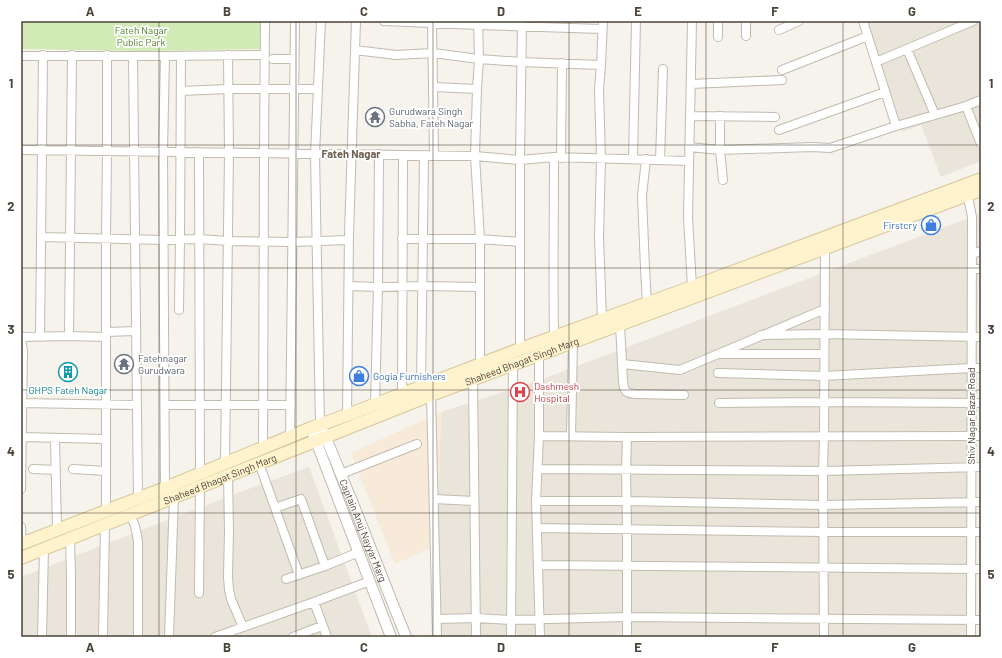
<svg xmlns="http://www.w3.org/2000/svg" width="1002" height="658" font-family="Barlow,sans-serif">
<style>
.residential{fill:#eae5da}
.commercial{fill:#f7ead8}
.green{fill:#d2eab5}
.lines{fill:none;stroke-linecap:round;stroke-linejoin:round}
.minor-casing{stroke:#c2bbae;stroke-width:10}
.tertiary-casing{stroke:#c2bbae;stroke-width:12}
.secondary-casing{stroke:#d6c79b;stroke-width:14}
.minor{stroke:#fff;stroke-width:8}
.tertiary{stroke:#fff;stroke-width:10}
.secondary{stroke:#fff3cd;stroke-width:12}
.grid{fill:none;stroke:#4b4439;stroke-width:1;stroke-opacity:0.55}
.labels{text-anchor:middle;stroke-width:3.5;stroke-linejoin:round;paint-order:stroke}
.park-label{font-size:10px;fill:#4a7f2a;stroke:#fff}
.worship-label{font-size:10px;fill:#5b616d;stroke:#fff;text-anchor:start}
.shop-label{font-size:10px;fill:#366cbe;stroke:#fff;text-anchor:end}
.street-label{font-size:10px;fill:#4b4439;stroke:#fff}
.health-label{font-size:10px;fill:#be3a42;stroke:#fff;text-anchor:start}
.culture-label{font-size:10px;fill:#0d838f;stroke:#fff}
.neighbourhood-label{font-size:11px;font-weight:bold;fill:#6e6250;stroke:#fff}
.neatline{fill:none;stroke:#4b4439;stroke-width:1.5}
.grid-label{font-size:13px;text-anchor:middle;font-weight:bold;fill:#4b4439}
</style>
<rect width="100%" height="100%" fill="#f6f3ec"/>
<!-- residential -->
<path class="residential" d="M865,21H981V161L941,177L921,125L903,132Z
M979,214L974,637H439L437,545L441,412L540,380Z
M309,467L372,637H21V577L232,495Z"/>
<!-- commercial -->
<path class="commercial" d="M441,412L437,545L395,564L351,453Z"/>
<!-- green -->
<path class="green" d="M21,21H260V49L144,51L21,49Z"/>
<g class="lines">
<!-- minor casing -->
<g class="minor-casing">
<path id="minor" d="M384,21L478,25L602,29
M432,21L434,155
M478,21L479,59L477,89L475,156L480,239V365
M746,21V36
M863,21L896,126
M779,30L799,21
M718,37V21
M907,49L935,115
M355,50L396,55L433,53L479,59L521,62L601,65
M21,56H165L265,55
M133,56C134,203 135,351 138,499
M165,56L163,151L165,488
M273,59H294
M876,62L973,21
M782,70L868,36
M691,84L782,80
M433,87L477,89
M181,91L228,89H318
M966,106L981,144
M690,116L775,117
M720,116V150L723,180
M779,130L885,92
M689,147L720,150L812,147L830,148L896,126L935,115L966,106L981,100
M21,150L475,156L520,160L554,157L689,161
M199,152L200,474
M554,157C554,217 553,277 554,337
M561,158L562,63
M633,159L636,21
M646,159L642,196L645,268L647,303
M660,160L663,69
M967,192L972,217L971,637
M41,237L164,240L199,239L228,241L292,242L349,240
M402,239H480L520,242
M972,254L981,251
M972,269H981
M349,286L378,287L423,286L480,287
M692,287L688,217L692,21
M179,310L180,239L181,56
M602,319L599,236L601,159L599,89L601,65L603,21
M620,325L623,381C624,391 625,393 635,394L684,395
M106,332L136,331
M761,335L825,334L981,337
M21,336L23,352L21,489
M69,336L72,55
M21,337L69,336L106,337
M40,337L43,55
M520,349V160L522,21
M720,354H824
M539,355V436L536,501L540,637
M622,364L680,370L825,309
M718,373L824,376L971,368H981
M473,380L476,637
M421,387L424,155
M402,394C403,314 402,234 403,155
M431,395L437,637
M22,403L136,405
M719,403L824,402L981,403
M375,404L378,287L379,154
M166,405H291
M347,415L349,234L356,21
M320,425L315,154L321,21
M539,436L627,437L981,436
M571,436L573,342
M21,437L106,439V238L107,151V55
M290,437L295,21
M55,438L57,529
M263,448L264,153L265,21
M225,463L229,153L228,55
M259,463L299,575
M33,469L56,470
M73,469L106,471
M538,469L823,471L981,467
M341,474L417,444
M228,475L229,530L228,577L229,590L231,599L243,627
M434,499L474,501
M536,501H627L823,505L981,502
M275,508L301,499L325,566
M106,511V439
M130,514L135,526L138,541V637
M21,527L22,543
M537,528L823,532H981
M70,538L71,576V637
M538,565L981,569
M286,579L325,566L359,552
M199,593L200,487
M314,602L327,637
M437,619L476,618L511,620L626,617L981,620
M42,637L44,548
M103,637L105,524
M169,637L174,497
M215,637L314,602L370,581
M293,637L322,626
M511,637L513,364
M627,637V530L626,470L627,437
M824,637L823,471L824,436L825,249"/>
</g>
<!-- tertiary casing -->
<g class="tertiary-casing">
<g id="tertiary">
<path id="s1" d="M320,425C332,450 341,476 352,501C370,546 388,592 406,637"/>
<path d="M311,428L391,637"/>
</g>
</g>
<!-- secondary casing -->
<g class="secondary-casing">
<g id="secondary">
<path d="M21,544L165,488L311,428L347,415L520,349L692,287L981,179"/>
<path id="s2" d="M21,558L431,395L981,190"/>
</g>
</g>
<!-- minor -->
<use href="#minor" class="minor"/>
<!-- tertiary -->
<use href="#tertiary" class="tertiary"/>
<!-- secondary -->
<use href="#secondary" class="secondary"/>
</g>
<!-- grid -->
<path class="grid" d="M159,21V637M296,21V637M433,21V637M569,21V637M706,21V637M843,21V637M21,145H981M21,268H981M21,390H981M21,513H981"/>
<!-- icons -->
<defs>
<g id="temple-ring" transform="scale(1)"><circle r="9.5" fill="#fff" stroke="#6b7280" stroke-width="1.5"/><path d="M0-6L5-2H3V0L6.5 2.5H4V6H1.5V3h-3V6H-4V2.5H-6.5L-3 0V-2H-5Z" fill="#6b7280"/></g>
<g id="shop-ring" transform="scale(1)"><circle r="9.5" fill="#fff" stroke="#3f7fe0" stroke-width="1.5"/><path d="M-5-2.5h2.3a2.7 3.5 0 0 1 5.4 0H5L5.5 6h-11ZM-1.5-2.5h3a1.5 2.3 0 0 0-3 0Z" fill="#3f7fe0"/></g>
<g id="building-ring" transform="scale(1)"><circle r="9.5" fill="#fff" stroke="#0f9aa8" stroke-width="1.5"/><path d="M-4-6H4V6H1V3H-1V6H-4ZM-2.5-4.3h1.7v1.8h-1.7ZM.8-4.3h1.7v1.8H.8ZM-2.5-1h1.7V.8h-1.7ZM.8-1h1.7V.8H.8Z" fill="#0f9aa8"/></g>
<g id="hospital-ring" transform="scale(1)"><circle r="9.5" fill="#fff" stroke="#e0444e" stroke-width="1.5"/><path d="M-5-5h3v3.5h4V-5h3V5h-3V1.5h-4V5h-3Z" fill="#e0444e"/></g>
</defs>
<g fill-rule="evenodd">
<use href="#temple-ring" x="375" y="117"/>
<use href="#shop-ring" x="931" y="225"/>
<use href="#temple-ring" x="124" y="364"/>
<use href="#building-ring" x="68" y="372"/>
<use href="#shop-ring" x="359" y="376"/>
<use href="#hospital-ring" x="520" y="392"/>
</g>
<g class="labels">
<!-- park labels -->
<g class="park-label">
<text x="141" y="34">Fateh Nagar<tspan x="141" dy="12">Public Park</tspan></text>
</g>
<!-- worship labels -->
<g class="worship-label">
<text x="389" y="115">Gurudwara Singh<tspan x="389" dy="12">Sabha, Fateh Nagar</tspan></text>
<text x="138" y="362">Fatehnagar<tspan x="138" dy="12">Gurudwara</tspan></text>
</g>
<!-- shop labels -->
<g class="shop-label">
<text x="917" y="229">Firstcry</text>
<text x="373" y="380" text-anchor="start">Gogia Furnishers</text>
</g>
<!-- street labels -->
<g class="street-label">
<text dy="4" stroke="none"><textPath href="#s2" startOffset="538">Shaheed Bhagat Singh Marg</textPath></text>
<text transform="translate(971 416) rotate(-90)" y="4">Shiv Nagar Bazar Road</text>
<text dy="4" stroke="none"><textPath href="#s2" startOffset="214">Shaheed Bhagat Singh Marg</textPath></text>
<text dy="4" stroke="none"><textPath href="#s1" startOffset="114">Captain Anuj Nayyar Marg</textPath></text>
</g>
<!-- health labels -->
<g class="health-label">
<text x="534" y="390">Dashmesh<tspan x="534" dy="12">Hospital</tspan></text>
</g>
<!-- culture labels -->
<g class="culture-label">
<text x="68" y="394">GHPS Fateh Nagar</text>
</g>
<!-- neighbourhood labels -->
<g class="neighbourhood-label">
<text x="351" y="158">Fateh Nagar</text>
</g>
</g>
<!-- border -->
<rect width="1002" height="658" fill="none" stroke="#ffffff" stroke-width="44"/>
<rect x="22" y="22" width="958" height="614" class="neatline"/>
<g class="grid-label">
<text x="90" y="16">A</text>
<text x="227" y="16">B</text>
<text x="364" y="16">C</text>
<text x="501" y="16">D</text>
<text x="638" y="16">E</text>
<text x="775" y="16">F</text>
<text x="912" y="16">G</text>
<text x="11" y="88">1</text>
<text x="991" y="88">1</text>
<text x="11" y="211">2</text>
<text x="991" y="211">2</text>
<text x="11" y="334">3</text>
<text x="991" y="334">3</text>
<text x="11" y="456">4</text>
<text x="991" y="456">4</text>
<text x="11" y="579">5</text>
<text x="991" y="579">5</text>
<text x="90" y="652">A</text>
<text x="227" y="652">B</text>
<text x="364" y="652">C</text>
<text x="501" y="652">D</text>
<text x="638" y="652">E</text>
<text x="775" y="652">F</text>
<text x="912" y="652">G</text>
</g>
</svg>
